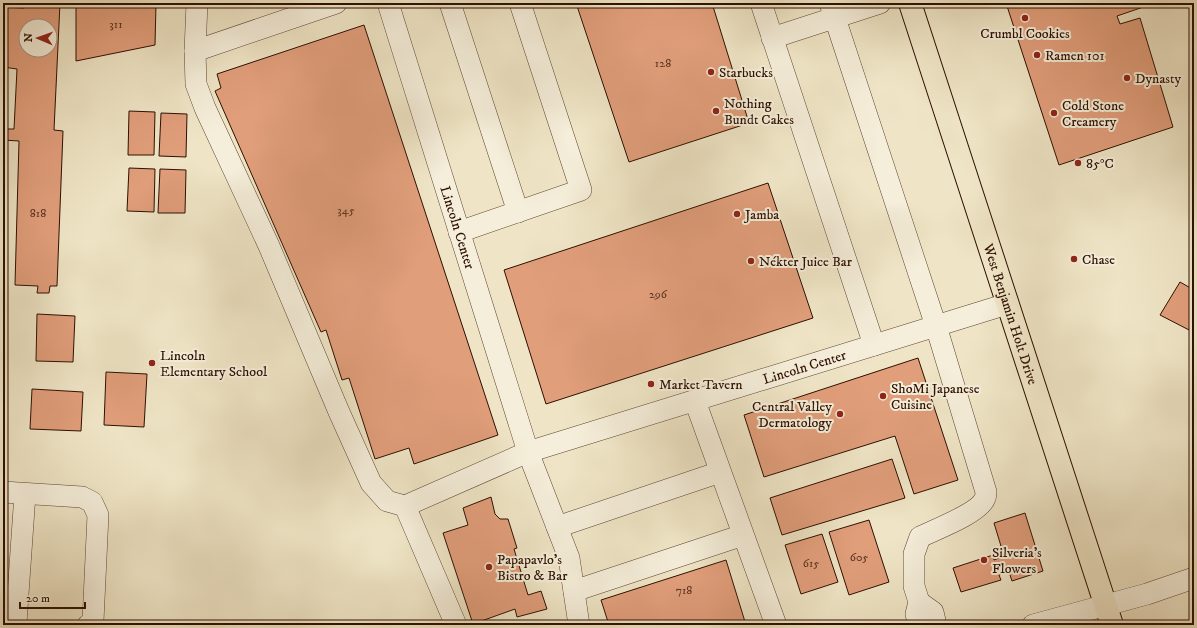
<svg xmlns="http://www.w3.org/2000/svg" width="1197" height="628" font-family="'IM FELL DW Pica',serif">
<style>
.building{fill:#e19e7b;stroke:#2d0f01;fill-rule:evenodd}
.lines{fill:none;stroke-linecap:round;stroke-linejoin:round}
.minor-casing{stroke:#5e4432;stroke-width:22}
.major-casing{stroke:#2d0f01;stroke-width:24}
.minor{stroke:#f5eeda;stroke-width:21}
.major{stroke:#efe5c6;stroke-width:22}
.poi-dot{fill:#8f2418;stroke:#f5eeda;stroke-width:1.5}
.labels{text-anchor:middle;stroke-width:4;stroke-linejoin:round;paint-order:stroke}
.number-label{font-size:12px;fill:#5a3320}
.poi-label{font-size:14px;fill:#2d0f01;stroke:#f5eeda;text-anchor:start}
.street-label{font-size:14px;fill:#2d0f01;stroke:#f5eeda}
</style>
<rect width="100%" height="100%" fill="#efe5c6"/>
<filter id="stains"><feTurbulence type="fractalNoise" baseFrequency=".005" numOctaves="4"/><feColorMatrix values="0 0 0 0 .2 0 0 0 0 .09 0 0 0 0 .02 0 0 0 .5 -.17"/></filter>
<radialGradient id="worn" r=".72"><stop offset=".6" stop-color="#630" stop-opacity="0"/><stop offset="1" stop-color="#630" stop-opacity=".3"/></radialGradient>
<!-- building -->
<path class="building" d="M25,3H60L54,130L63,131L57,286H50L49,293H37L38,286L15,285L19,141L3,140V129H14L17,69L3,67V7L24,8ZM26,26H50V50H26Z
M76,3H156L155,45L76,61Z
M576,3H712L749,123L629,162Z
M1006,3H1155L1117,16L1120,24L1140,18L1173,127L1059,165Z
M364,25L498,435L414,464L409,448L375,459L349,378L342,380L326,330L321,332L215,91L221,88L217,74Z
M129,111L155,112L154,155H128Z
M161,113L187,114L186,157L159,156Z
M129,168L155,169L154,212L127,211Z
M160,169L186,170L185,213H158Z
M768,183L813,318L546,404L504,270Z
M1180,282L1194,290V342L1191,331L1160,315Z
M37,314L75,316L73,362L36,361Z
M918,358L958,480L914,494L895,436L764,477L744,415Z
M106,372L147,374L144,427L104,425Z
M32,389L83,392L81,431L30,429Z
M892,459L905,498L782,535L770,498Z
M491,497L495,514L500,519H508L517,548L514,549L528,595L541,591L547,609L517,617L515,609L473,624L443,533L468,525L463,508Z
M1025,513L1043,571L1012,581L1009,572L999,575L1001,580L961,592L953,568L993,555L994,560L1004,556L994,523Z
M869,520L889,582L849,595L829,532Z
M822,534L838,582L801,594L785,545Z
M726,560L746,625H609L601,600Z"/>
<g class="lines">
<!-- minor casing -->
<g class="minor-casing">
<g id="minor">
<path d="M197,3L195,51L336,3"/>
<path id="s1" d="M388,3L528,452L569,558L579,625"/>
<path d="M450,3L518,212"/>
<path d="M761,3L874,345"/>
<path d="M830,3L936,326L986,492C986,493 986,497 985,498C980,513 934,530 920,537L914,554V586L919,602L916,614L919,625"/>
<path d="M772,38L880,3"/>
<path d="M195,51L196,84L205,108L269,246L339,412L371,483L387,501L405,506"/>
<path d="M459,232L581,190L520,3"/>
<path d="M695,401L776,625"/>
<path d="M3,492L82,497L92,502L98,515L93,621L88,625"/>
<path d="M557,527L720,472"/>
<path d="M574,591L743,535"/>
<path d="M919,602L933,612L936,625"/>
<path d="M16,623L25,494"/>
<path id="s2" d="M456,625L405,506L528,452L1007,304"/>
<path d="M1033,625L1147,594L1194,578"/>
</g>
</g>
<!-- major casing -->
<g class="major-casing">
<g id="major">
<path id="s3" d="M910,3L1112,625"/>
</g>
</g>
<!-- minor -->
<use href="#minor" class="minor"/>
<!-- major -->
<use href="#major" class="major"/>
</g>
<!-- markers -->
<g class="poi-dot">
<circle cx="1025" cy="18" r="4"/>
<circle cx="1037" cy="55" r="4"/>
<circle cx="711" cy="72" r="4"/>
<circle cx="1127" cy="78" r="4"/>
<circle cx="716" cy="111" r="4"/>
<circle cx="1054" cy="113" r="4"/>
<circle cx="1078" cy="163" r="4"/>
<circle cx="737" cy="214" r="4"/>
<circle cx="1074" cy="259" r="4"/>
<circle cx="751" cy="261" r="4"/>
<circle cx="152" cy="363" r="4"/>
<circle cx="651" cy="384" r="4"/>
<circle cx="883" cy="396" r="4"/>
<circle cx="840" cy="414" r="4"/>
<circle cx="984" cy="560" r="4"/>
<circle cx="489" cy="567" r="4"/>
</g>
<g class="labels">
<!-- number labels -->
<g class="number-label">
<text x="116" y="28">311</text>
<text x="663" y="67">128</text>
<text x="346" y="214">345</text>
<text x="38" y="217">818</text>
<text x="658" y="298">296</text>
<text x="859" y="561">605</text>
<text x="811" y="567">615</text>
<text x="684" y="594">718</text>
</g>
<!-- poi labels -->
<g class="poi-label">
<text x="1025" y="38" text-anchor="middle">Crumbl Cookies</text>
<text x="1045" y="60">Ramen 101</text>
<text x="719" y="77">Starbucks</text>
<text x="1135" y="83">Dynasty</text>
<text x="724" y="108">Nothing<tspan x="724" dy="16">Bundt Cakes</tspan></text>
<text x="1062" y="110">Cold Stone<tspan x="1062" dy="16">Creamery</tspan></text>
<text x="1086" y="168">85°C</text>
<text x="745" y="219">Jamba</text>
<text x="1082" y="264">Chase</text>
<text x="759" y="266">Nékter Juice Bar</text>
<text x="160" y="360">Lincoln<tspan x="160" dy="16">Elementary School</tspan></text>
<text x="659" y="389">Market Tavern</text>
<text x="891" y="393">ShoMi Japanese<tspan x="891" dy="16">Cuisine</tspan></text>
<text x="832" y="411" text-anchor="end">Central Valley<tspan x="832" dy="16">Dermatology</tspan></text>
<text x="992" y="557">Silveria's<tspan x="992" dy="16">Flowers</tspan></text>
<text x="497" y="564">Papapavlo's<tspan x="497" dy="16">Bistro &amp; Bar</tspan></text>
</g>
<!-- street labels -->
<g class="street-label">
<text dy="5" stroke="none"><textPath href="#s1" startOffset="235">Lincoln Center</textPath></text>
<text dy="5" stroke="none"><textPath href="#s3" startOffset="327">West Benjamin Holt Drive</textPath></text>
<text dy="5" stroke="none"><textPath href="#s2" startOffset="553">Lincoln Center</textPath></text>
</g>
</g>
<!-- margin -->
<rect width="1197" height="628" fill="none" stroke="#efe5c6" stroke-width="16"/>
<rect x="4" y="4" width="1189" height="620" fill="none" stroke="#2d0f01" stroke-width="2"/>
<rect x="8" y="8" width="1181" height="612" fill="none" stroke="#2d0f01"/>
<!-- north arrow -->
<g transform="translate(38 38) rotate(272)"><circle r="19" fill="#f5eeda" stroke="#a59583"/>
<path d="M0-3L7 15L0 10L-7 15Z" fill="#8f2418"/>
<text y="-6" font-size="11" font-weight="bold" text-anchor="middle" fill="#2d0f01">N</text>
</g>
<!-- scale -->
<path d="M20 602v6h65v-6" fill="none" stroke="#2d0f01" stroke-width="2"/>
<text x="26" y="602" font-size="12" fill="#2d0f01" stroke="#f5eeda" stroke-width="3" paint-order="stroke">20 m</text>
<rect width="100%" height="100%" filter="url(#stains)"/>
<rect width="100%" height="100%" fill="url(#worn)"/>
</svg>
